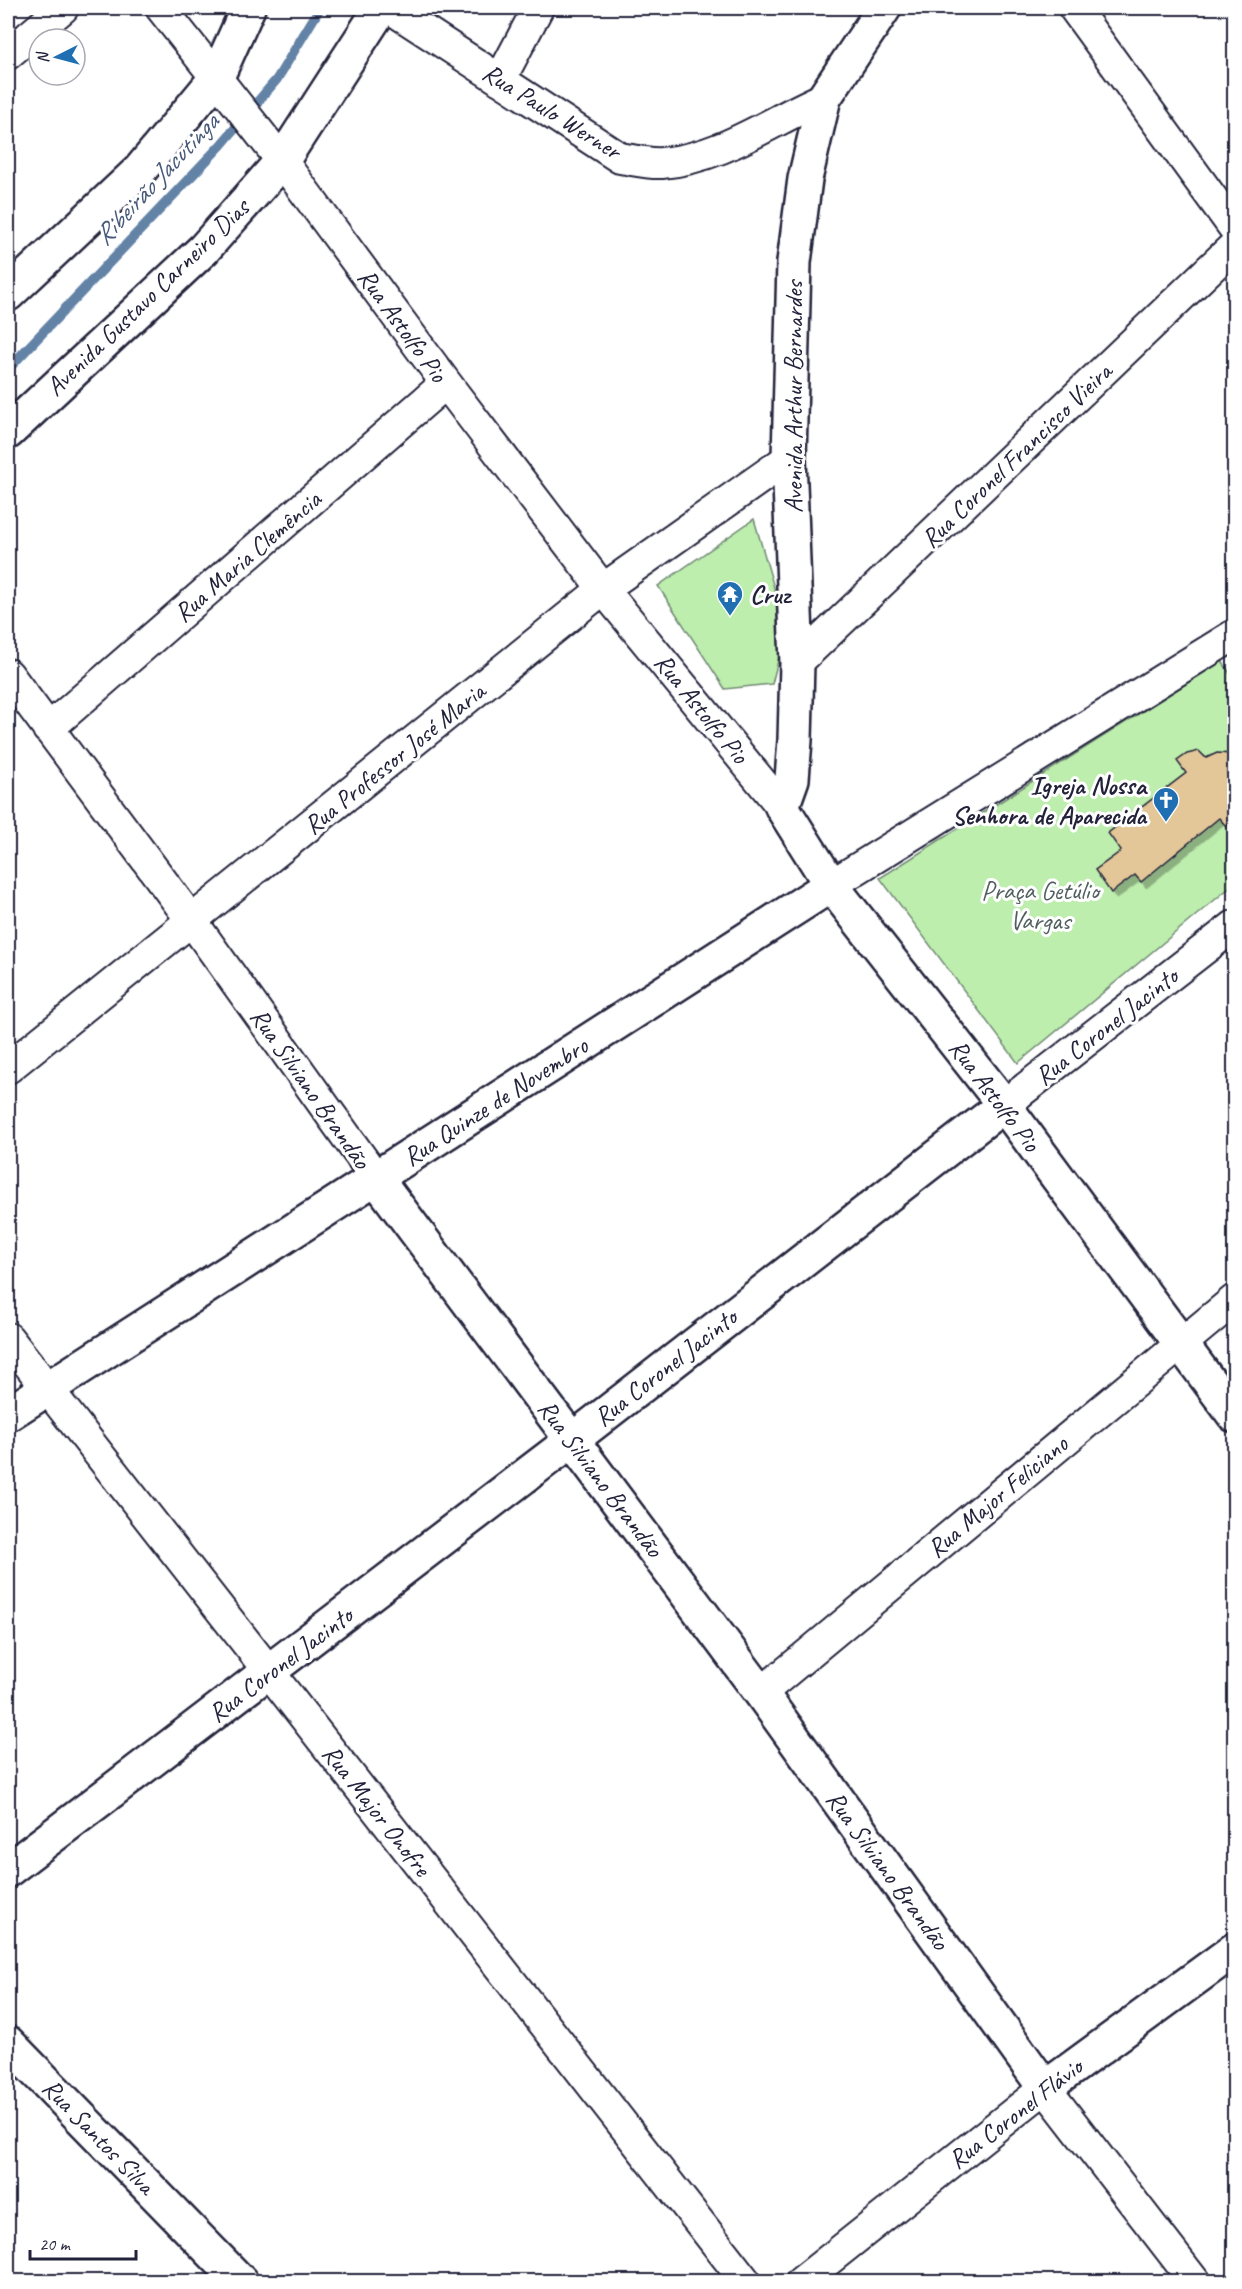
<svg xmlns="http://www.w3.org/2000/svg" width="1242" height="2289" font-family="Caveat,sans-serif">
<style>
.green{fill:#bdeead;stroke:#708874;stroke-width:1.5}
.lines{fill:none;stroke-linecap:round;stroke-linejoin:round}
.stream{stroke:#6483a6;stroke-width:10}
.building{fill:#e3c798;stroke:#22223b;stroke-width:1.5;filter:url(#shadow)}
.street-casing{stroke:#22223b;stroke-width:34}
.secondary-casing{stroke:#22223b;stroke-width:38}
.street{stroke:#fff;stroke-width:30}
.secondary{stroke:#fff;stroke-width:33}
.labels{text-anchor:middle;stroke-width:6;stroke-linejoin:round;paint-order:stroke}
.street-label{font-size:26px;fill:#22223b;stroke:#fff}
.poi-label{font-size:26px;font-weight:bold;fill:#22223b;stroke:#fff;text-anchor:start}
.park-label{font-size:26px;fill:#505f5d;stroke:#fff}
.water-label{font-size:27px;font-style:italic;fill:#485a79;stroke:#fff}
</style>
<defs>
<filter id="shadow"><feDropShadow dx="5.5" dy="5.5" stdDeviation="0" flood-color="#0004"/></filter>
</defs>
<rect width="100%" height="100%" fill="#fff"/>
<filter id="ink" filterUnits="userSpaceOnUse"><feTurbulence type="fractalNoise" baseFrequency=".0167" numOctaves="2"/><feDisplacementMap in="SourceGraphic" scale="12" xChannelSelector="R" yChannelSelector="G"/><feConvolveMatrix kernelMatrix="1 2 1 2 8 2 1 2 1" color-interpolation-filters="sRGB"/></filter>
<g filter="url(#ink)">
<!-- green -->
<path class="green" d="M754,519L786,629L772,684L725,689L658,586Z
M1222,661L1234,680V884L1018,1063L880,878Z"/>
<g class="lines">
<!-- stream -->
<path class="stream" d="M8,369L221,145L277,79L320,8"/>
</g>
<!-- building -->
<path class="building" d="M1199,751L1206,758L1217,753L1233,754L1234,757V820L1226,826L1219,818L1141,882L1135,875L1111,893L1095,870L1121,851L1108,833L1186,773L1177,761L1187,754Z"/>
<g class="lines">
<!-- street casing -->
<g class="street-casing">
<path id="street" d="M161,8L282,161L446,383L603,589L782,807
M390,8L620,158C633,160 649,164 662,163C722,158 770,121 824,98
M1074,8L1234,228
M8,54L63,8
M500,80L538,8
M797,663L1234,246
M8,674L192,921L376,1178
M48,729L446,383
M831,885L1234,635
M8,1068L603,589L789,458
M1004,1105L1234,926
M8,1338L746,2282
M761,1693L1234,1300
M801,2282L1045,2088L1195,2282"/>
</g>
<!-- secondary casing -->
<g class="secondary-casing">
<path id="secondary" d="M884,8L824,98L805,179L794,262L789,458L797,663L795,740L792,779L782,807L831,885L1004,1105L1234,1415
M8,294L140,170L217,77L248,8
M8,432L204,249L282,161L381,8
M376,1178L761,1693L1045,2088L1234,1950
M8,1414L831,885
M8,1870L572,1440L1004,1105
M8,2043L241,2282"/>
</g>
<!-- street -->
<use href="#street" class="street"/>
<!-- secondary -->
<use href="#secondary" class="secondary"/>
</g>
</g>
<!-- icons -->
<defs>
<g id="temple-pin" transform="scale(1.35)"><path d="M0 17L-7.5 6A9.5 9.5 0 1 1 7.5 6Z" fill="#1f6fb2" stroke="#fff"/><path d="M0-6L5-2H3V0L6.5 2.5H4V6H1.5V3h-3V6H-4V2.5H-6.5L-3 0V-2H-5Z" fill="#fff"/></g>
<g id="church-pin" transform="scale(1.35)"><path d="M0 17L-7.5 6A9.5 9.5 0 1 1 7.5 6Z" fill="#1f6fb2" stroke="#fff"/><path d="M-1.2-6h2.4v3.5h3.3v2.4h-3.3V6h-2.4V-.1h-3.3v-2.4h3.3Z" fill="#fff"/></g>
</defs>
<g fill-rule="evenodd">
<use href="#temple-pin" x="730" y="594"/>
<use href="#church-pin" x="1166" y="800"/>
</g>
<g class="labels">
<!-- street labels -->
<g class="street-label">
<text transform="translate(552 111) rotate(32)" y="9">Rua Paulo Werner</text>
<text transform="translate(147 297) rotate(-44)" y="9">Avenida Gustavo Carneiro Dias</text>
<text transform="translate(403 325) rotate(54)" y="9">Rua Astolfo Pio</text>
<text transform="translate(793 397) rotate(-90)" y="9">Avenida Arthur Bernardes</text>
<text transform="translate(1016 455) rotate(-44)" y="9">Rua Coronel Francisco Vieira</text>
<text transform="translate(247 556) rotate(-41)" y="9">Rua Maria Clemência</text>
<text transform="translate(702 708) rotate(51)" y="9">Rua Astolfo Pio</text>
<text transform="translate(394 758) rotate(-39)" y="9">Rua Professor José Maria</text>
<text transform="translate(1106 1026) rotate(-38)" y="9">Rua Coronel Jacinto</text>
<text transform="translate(311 1088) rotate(55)" y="9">Rua Silviano Brandão</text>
<text transform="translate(995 1095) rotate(53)" y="9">Rua Astolfo Pio</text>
<text transform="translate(495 1101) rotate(-33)" y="9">Rua Quinze de Novembro</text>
<text transform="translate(665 1367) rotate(-38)" y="9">Rua Coronel Jacinto</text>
<text transform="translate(601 1478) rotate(53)" y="9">Rua Silviano Brandão</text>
<text transform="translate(997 1496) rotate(-40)" y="9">Rua Major Feliciano</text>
<text transform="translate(280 1664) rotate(-37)" y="9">Rua Coronel Jacinto</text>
<text transform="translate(377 1810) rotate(52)" y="9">Rua Major Onofre</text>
<text transform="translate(888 1870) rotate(54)" y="9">Rua Silviano Brandão</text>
<text transform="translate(1015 2113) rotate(-38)" y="9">Rua Coronel Flávio</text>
<text transform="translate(99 2136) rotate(46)" y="9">Rua Santos Silva</text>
</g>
<!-- poi labels -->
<g class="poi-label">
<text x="750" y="603">Cruz</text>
<text x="1146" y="794" text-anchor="end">Igreja Nossa<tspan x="1146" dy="30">Senhora de Aparecida</tspan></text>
</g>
<!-- park labels -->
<g class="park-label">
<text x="1040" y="899">Praça Getúlio<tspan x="1040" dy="30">Vargas</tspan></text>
</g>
<!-- water labels -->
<g class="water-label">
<text transform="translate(156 179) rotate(-47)" y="9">Ribeirão Jacutinga</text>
</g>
</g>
<!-- margin -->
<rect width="1242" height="2289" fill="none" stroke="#fff" stroke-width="30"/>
<rect x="15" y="15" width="1212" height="2259" fill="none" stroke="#22223b" stroke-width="2" filter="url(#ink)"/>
<!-- north arrow -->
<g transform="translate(57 57) rotate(264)"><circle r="28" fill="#ffffff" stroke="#a7a7b1" stroke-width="1.5"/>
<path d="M0-4.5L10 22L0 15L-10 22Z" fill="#1f6fb2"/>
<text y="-9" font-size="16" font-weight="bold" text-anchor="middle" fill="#22223b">N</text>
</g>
<!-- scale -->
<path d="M30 2250v9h106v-9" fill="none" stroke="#22223b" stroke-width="3"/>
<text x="39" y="2250" font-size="18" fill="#22223b" stroke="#ffffff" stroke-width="4.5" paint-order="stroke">20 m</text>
</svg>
